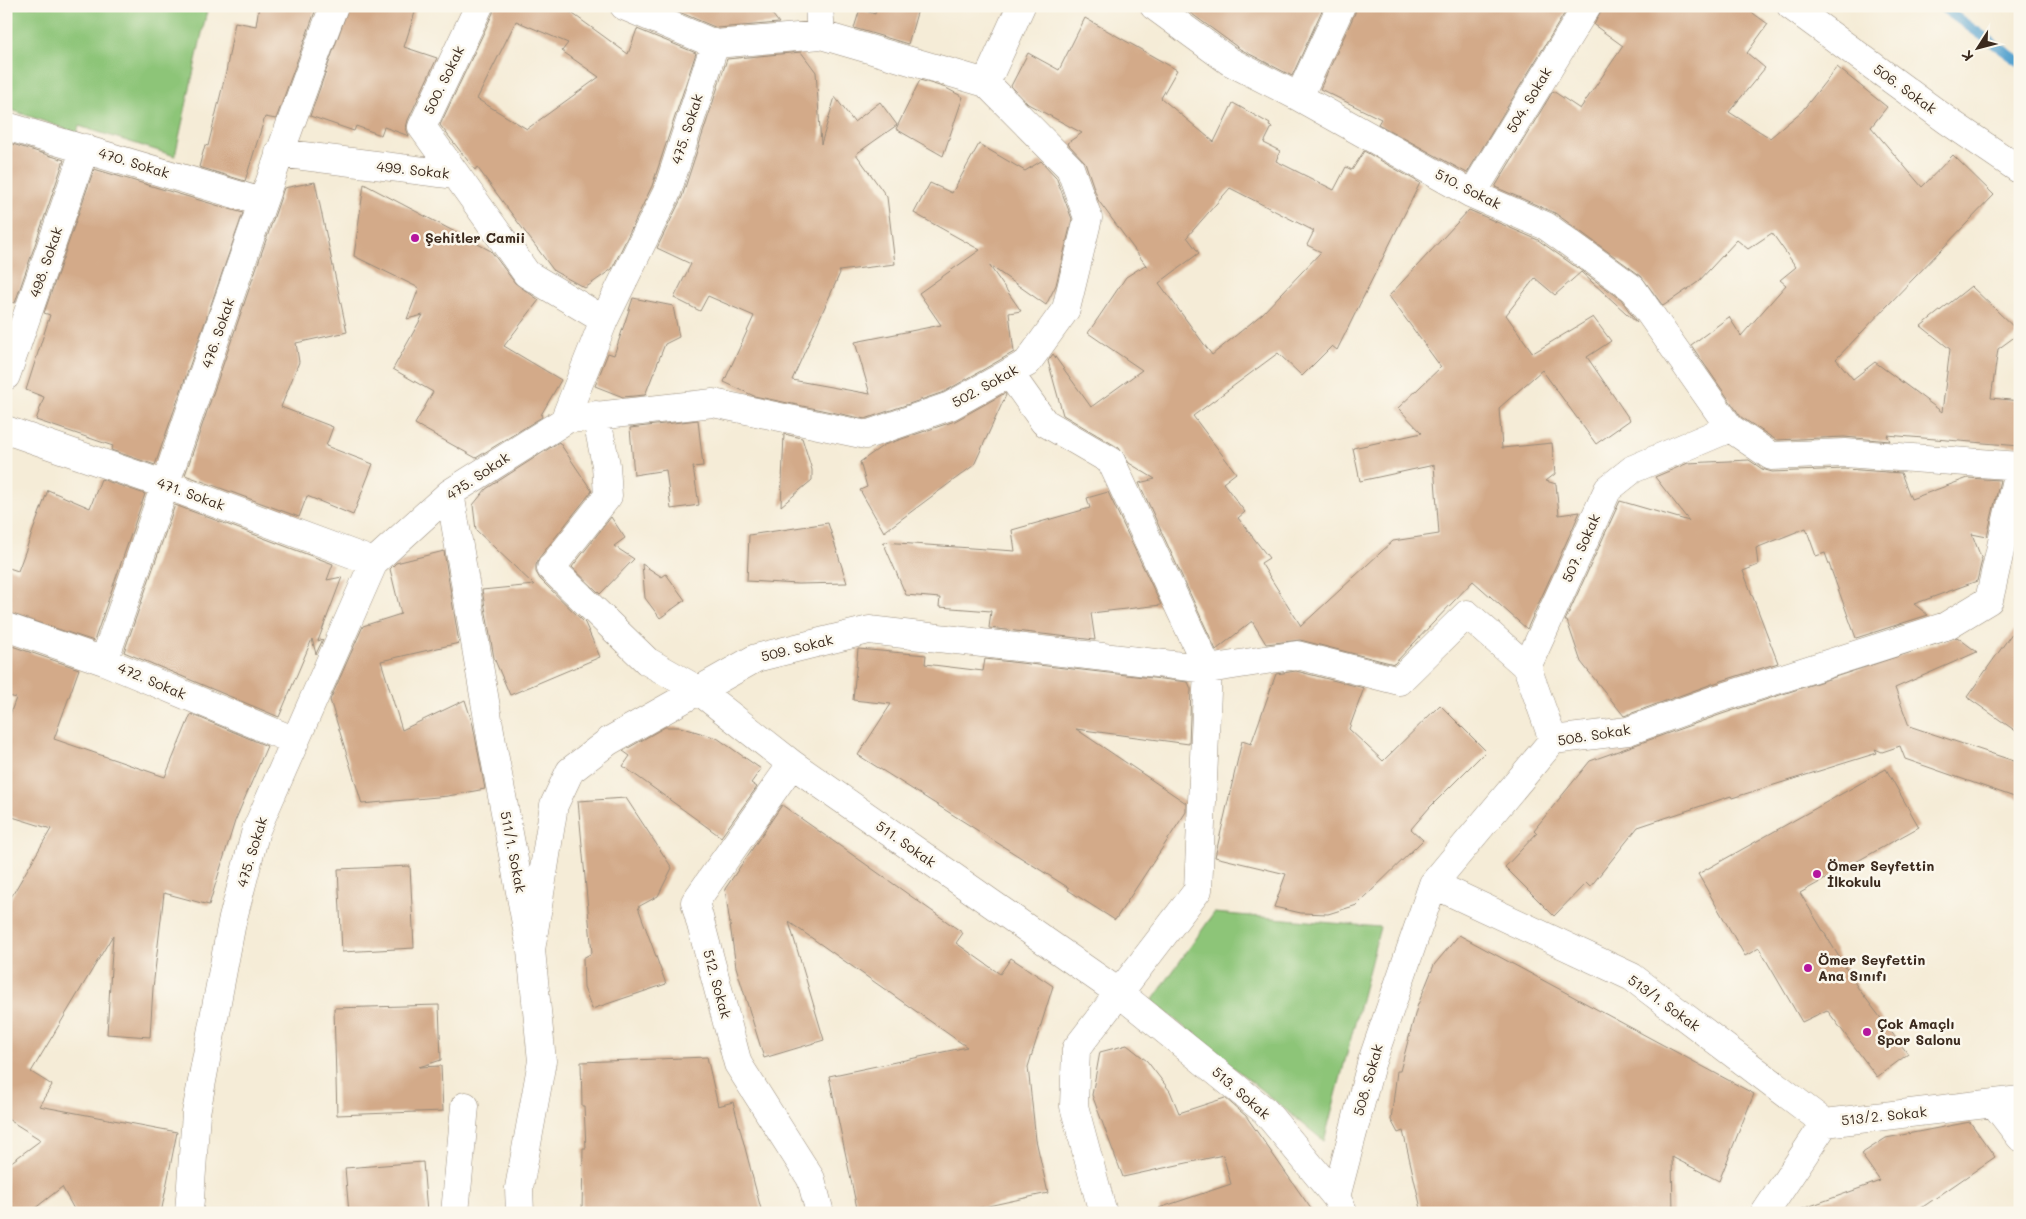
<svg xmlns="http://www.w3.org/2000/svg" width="2026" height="1219" font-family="Mali,sans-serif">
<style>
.green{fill:#8dc578;stroke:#64784b}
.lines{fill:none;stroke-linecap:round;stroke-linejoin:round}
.stream{stroke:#56a3cf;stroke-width:10}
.building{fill:#d3aa89;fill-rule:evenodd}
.street-casing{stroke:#988b7a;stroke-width:29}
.street{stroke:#fff;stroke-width:28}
.poi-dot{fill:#b5179e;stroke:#fbf7ec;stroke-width:2}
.labels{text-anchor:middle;stroke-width:5;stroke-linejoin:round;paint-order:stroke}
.street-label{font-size:14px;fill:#3b2a1e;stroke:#fbf7ec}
.poi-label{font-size:14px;font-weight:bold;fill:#3b2a1e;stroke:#fbf7ec;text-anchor:start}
</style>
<rect width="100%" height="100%" fill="#fbf7ec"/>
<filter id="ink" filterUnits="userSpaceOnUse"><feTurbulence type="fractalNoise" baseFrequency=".02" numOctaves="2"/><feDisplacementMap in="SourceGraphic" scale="10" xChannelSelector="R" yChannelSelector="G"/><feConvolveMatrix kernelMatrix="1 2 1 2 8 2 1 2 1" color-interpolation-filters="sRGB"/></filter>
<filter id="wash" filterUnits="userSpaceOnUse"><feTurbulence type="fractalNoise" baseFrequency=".0096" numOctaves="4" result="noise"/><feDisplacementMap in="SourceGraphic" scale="20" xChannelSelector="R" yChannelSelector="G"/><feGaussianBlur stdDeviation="1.12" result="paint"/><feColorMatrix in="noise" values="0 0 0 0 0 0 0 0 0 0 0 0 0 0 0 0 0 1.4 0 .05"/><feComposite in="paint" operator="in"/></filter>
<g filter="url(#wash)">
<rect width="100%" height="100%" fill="#f5ecd7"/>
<!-- green -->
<path class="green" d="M6,6H208L175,156L79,126L77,133L6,108Z
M1214,913L1380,927L1324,1141L1152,1001Z"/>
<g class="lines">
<!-- stream -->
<path class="stream" d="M1940,6L2020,62"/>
</g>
<g id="blocks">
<!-- building -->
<path class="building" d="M259,6H317L276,119L265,117L245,181L199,167L205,145L208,146L226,72L235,22L256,26Z
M349,6H417L404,47L437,58L408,120L406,128L409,136L384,127L381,135L356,126L354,131L310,116Z
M494,6H562L628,54L637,29L696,53L652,186L612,269L585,288L554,271L477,167L475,170L440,125L493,13ZM516,21L568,43L562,51L599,77L527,129L477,99Z
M665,6H766L779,23L717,28Z
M877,6H919L908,44L854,28L860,9L875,14Z
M1181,6H1324L1292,76L1240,49Z
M1356,6H1569L1467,173L1378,124L1381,119L1320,89L1355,13Z
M1603,6H1743L1768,24L1747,53L1765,68L1729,112L1770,138L1802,111L1837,67L1887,107L1871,127L1922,187L1953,155L1994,195L1836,359L1853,379L1875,362L1942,412L1950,349L1921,326L1971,286L2020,333L1998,349L1991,398L2020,401V446L1887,435L1890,441L1844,437L1776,440L1741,417L1691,345L1729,317L1741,336L1786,285L1780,280L1796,267L1772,233L1748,249L1737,240L1698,282L1663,306L1641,276L1555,213L1495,187L1553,91L1580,109L1623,46L1594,25Z
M1085,18L1177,70L1161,98L1214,142L1233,103L1270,124L1269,126L1272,127L1264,143L1280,151L1276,161L1334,190L1346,167L1352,170L1364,151L1420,183L1337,350L1332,346L1302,376L1278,353L1193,416L1236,473L1223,483L1245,512L1238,518L1269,558L1261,563L1301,626L1393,541L1439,534L1434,465L1360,481L1353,448L1422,433L1398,408L1441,367L1389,296L1469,210L1538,240L1621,299L1637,323L1581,272L1555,295L1535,278L1506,315L1533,353L1593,317L1611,341L1587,357L1630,420L1596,444L1542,370L1499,408L1502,448L1552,443L1555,474L1546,481L1556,484L1559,515L1580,512L1527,629L1473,581L1394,664L1300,640L1266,644L1252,621L1216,650L1139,483L1155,479L1129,463L1119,448L1063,415L1048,361L1053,354L1091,407L1142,370L1088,333L1126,277L1145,265L1148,268L1098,200L1085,162L1067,143L1082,133L1028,104L1011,86L1028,53L1059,70ZM1230,188L1314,231L1307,245L1321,252L1262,314L1212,355L1159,283L1199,253L1187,237Z
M801,52L816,72L821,144L835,97L854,122L880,102L897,125L856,154L887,197L895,264L839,271L840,273L792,380L870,394L855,342L941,325L919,293L980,250L914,213L930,183L952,193L979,144L1025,171L1041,161L1056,177L1072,219L1056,285L1046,305L989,265L1021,311L1009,313L1014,352L944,392L865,419L754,396L724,382L754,316L708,296L700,311L674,298L691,264L657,248L682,197L727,59Z
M920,80L946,88L963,97L943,156L896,129Z
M6,142L64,160L15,303L6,301Z
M94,169L243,213L155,465L111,450L113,446L110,445L36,420L44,397L26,390L50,315L44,313Z
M315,182L347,332L296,343L299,362L281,407L333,427L326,446L373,464L353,515L307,496L299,517L185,475L284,188Z
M364,184L491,251L515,283L539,300L504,346L561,380L541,415L542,417L476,458L415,424L433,392L393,369L423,315L407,319L419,288L354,256Z
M633,298L673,306L679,337L665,344L645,395L623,397L595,386L608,353L614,355Z
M1005,393L1006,395L974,465L884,532L860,490L867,487L860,462L884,445L955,421Z
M698,420L703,466L693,467L699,505L671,509L666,470L634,475L630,428Z
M784,434L802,438L812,470V480L781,506Z
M559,442L592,491L539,558L536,565V572L540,579L585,623L600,657L510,695L494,658L482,590L534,585L476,530L473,505L486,489Z
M1749,460L1762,469L1772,472L1845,469L1901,473L1911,499L1968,478L2000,480L1987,537L1972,534L1982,560L1977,581L1914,604L1928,615L1856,638L1825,553L1816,556L1806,528L1756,548L1758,565L1743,571L1778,663L1712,684L1624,716L1581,662L1567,621H1565L1620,501L1689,521L1655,477L1688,463Z
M101,479L145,494L94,641L6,612V567L18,571L48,490L90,508Z
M1108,492L1161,605L1091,613L1095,640L989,628L991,611L939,607L940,598L906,595L883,542L1015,551L1012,530L1090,508L1087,498Z
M175,505L333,564L327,580L342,577L318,641L323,639L316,654L312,639L279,717L124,652Z
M611,517L625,538L614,546L634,559L600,594L572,567Z
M828,523L847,583L798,584L747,581L749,535Z
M444,551L459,643L381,661L402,730L465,700L473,725L485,789L448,796L362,804L330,700L363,626L401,614L390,569L396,563Z
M642,564L662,577L666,574L685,600L660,618L645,598Z
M2020,622V734L1967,697Z
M1957,637L1977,652L1895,688L1909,726L2020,763V799L1905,759L1900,746L1882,752L1875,749L1877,753L1732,798L1731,796L1638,827L1590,887L1586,883L1554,916L1505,867L1537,833L1534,830L1590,761L1722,714Z
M6,644L79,669L54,739L165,777L191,714L267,746L235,821L209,905L164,893L153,988L150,1037L107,1034L113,935L31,1072L52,1085L39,1106L177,1132L161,1213H76L62,1187L29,1213H6V1166L41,1140L6,1118V906L51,829L6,815V725L16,698L6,695Z
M858,649L926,655L925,664L983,671L985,659L1188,682L1191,689L1189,744L1076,729L1186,803V812L1115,920L1068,890L1069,888L858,755L891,704L853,700Z
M1296,671L1364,688L1349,729L1383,761L1440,705L1486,751L1430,807L1411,829L1423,840L1357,905L1328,914L1301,913L1274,907L1286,874L1215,857L1242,741L1251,744L1276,674Z
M665,727H680L717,738L761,769L751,783L757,787L721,837L623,766L630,756L623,751Z
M1886,769L1919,827L1800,893L1858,988L1908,1054L1877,1077L1827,1010L1802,1022L1759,948L1745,956L1698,874Z
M626,798L672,868L658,896L638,907L666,984L592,1009L584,988L583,958L592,953L578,801Z
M782,805L963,933L956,943L1000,974L1011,958L1053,986L1028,1067L1036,1140L1048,1193L956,1213H858L829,1076L967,1047L789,922L824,1040L764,1058L736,967L725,889Z
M410,866L414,948L342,952L338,869Z
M1459,935L1754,1094L1719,1181L1672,1157L1673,1213H1422L1403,1131L1398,1133L1391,1120L1397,1071H1400L1417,1007L1434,965Z
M439,1005L441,1060L419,1067L441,1066L443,1111L337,1115L334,1008Z
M1127,1045L1147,1061L1170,1091L1179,1113L1225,1098L1246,1116L1314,1213H1160L1159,1208L1231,1184L1223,1155L1123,1177L1092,1095L1100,1052Z
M707,1057L718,1106L733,1102L762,1213H582L583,1148H586L584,1106H582L581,1062Z
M1970,1122L1995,1157L1914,1213H1803L1802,1209L1880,1181L1861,1154L1886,1138Z
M423,1162L427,1213H349L345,1168Z"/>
</g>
</g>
<g filter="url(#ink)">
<use href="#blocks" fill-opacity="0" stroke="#988b7a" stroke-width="1"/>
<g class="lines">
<!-- street casing -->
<g class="street-casing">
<path id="street" d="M479,6L422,127L527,274L604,320
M819,6L821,35
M1154,6L1229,61L1299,97L1472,194L1546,226L1632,288L1730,428
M1791,6L1948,121L2020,170
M986,83L1021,6
M1299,97L1341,6
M6,126L262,202
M279,153L456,175
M1472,194L1587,6
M1010,374L1044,422L1111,461L1208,669L1198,890L1076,1049L1074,1106L1103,1213
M6,376L85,148
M596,415L606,465L608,496L551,568L647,661L698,690L792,764L1118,992L1265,1111L1336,1197L1344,1213
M578,418L713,403L866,435L950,406L1027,363L1066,309L1088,218L1070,168L986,83L821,35L715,44L624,6
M6,430L166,485L374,562
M450,493L492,743L531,950L542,1061L519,1188L520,1213
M6,627L104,661L295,741
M104,661C181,443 252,223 334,6
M1527,667L1553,740
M792,764L695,902L738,1064L811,1179L820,1213
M1433,884L1632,977L1825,1123
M531,950L554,805L570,771L609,741L756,658L869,630L1208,669L1297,655L1399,681L1467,614L1527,667L1608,489L1633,469L1730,428L1771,456L1845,453L2020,466
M1994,1103L2020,1137
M1336,1197L1371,1064L1433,884L1553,740L1628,731L1717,699L1946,626L1989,600L2019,466
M189,1213L196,1113L232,922L256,830L374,562L450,493L564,421L604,320L667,192L715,44
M455,1213L465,1106
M1765,1213L1825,1123L2020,1100"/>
</g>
<!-- street -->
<use href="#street" class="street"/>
</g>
</g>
<!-- markers -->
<g class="poi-dot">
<circle cx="415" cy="238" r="5"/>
<circle cx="1817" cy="874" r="5"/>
<circle cx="1808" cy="968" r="5"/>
<circle cx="1867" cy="1032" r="5"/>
</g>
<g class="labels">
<!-- street labels -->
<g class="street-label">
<text transform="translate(444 80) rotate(-64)" y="5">500. Sokak</text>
<text transform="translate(1905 89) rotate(36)" y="5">506. Sokak</text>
<text transform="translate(1529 100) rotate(-59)" y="5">504. Sokak</text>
<text transform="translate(687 129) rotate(-72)" y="5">475. Sokak</text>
<text transform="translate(134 163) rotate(17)" y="5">470. Sokak</text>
<text transform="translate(413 170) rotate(6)" y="5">499. Sokak</text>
<text transform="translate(1468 189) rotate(27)" y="5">510. Sokak</text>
<text transform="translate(46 262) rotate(-71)" y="5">498. Sokak</text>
<text transform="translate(218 333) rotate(-71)" y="5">476. Sokak</text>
<text transform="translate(985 386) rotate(-29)" y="5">502. Sokak</text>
<text transform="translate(478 476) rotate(-34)" y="5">475. Sokak</text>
<text transform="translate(191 494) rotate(20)" y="5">471. Sokak</text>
<text transform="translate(1581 548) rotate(-66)" y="5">507. Sokak</text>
<text transform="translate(797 648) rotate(-14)" y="5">509. Sokak</text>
<text transform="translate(152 681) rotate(23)" y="5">472. Sokak</text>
<text transform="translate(1594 735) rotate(-9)" y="5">508. Sokak</text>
<text transform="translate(906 844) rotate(35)" y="5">511. Sokak</text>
<text transform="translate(252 852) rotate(-73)" y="5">475. Sokak</text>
<text transform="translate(513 852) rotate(79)" y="5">511/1. Sokak</text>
<text transform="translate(717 984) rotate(75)" y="5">512. Sokak</text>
<text transform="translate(1664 1003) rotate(36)" y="5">513/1. Sokak</text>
<text transform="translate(1368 1080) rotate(-74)" y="5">508. Sokak</text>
<text transform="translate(1241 1093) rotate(41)" y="5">513. Sokak</text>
<text transform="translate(1884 1116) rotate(-6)" y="5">513/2. Sokak</text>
</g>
<!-- poi labels -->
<g class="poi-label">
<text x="425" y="243">Şehitler Camii</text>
<text x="1827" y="871">Ömer Seyfettin<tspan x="1827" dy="16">İlkokulu</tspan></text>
<text x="1818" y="965">Ömer Seyfettin<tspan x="1818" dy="16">Ana Sınıfı</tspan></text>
<text x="1877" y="1029">Çok Amaçlı<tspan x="1877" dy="16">Spor Salonu</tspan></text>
</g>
</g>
<!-- margin -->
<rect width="2026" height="1219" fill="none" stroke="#fbf7ec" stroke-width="25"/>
<!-- north arrow -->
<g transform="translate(1978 48) rotate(234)" stroke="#fbf7ec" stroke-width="4" paint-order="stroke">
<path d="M0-4L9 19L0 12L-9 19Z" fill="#3b2a1e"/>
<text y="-8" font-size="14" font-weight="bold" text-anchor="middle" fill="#3b2a1e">K</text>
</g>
</svg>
